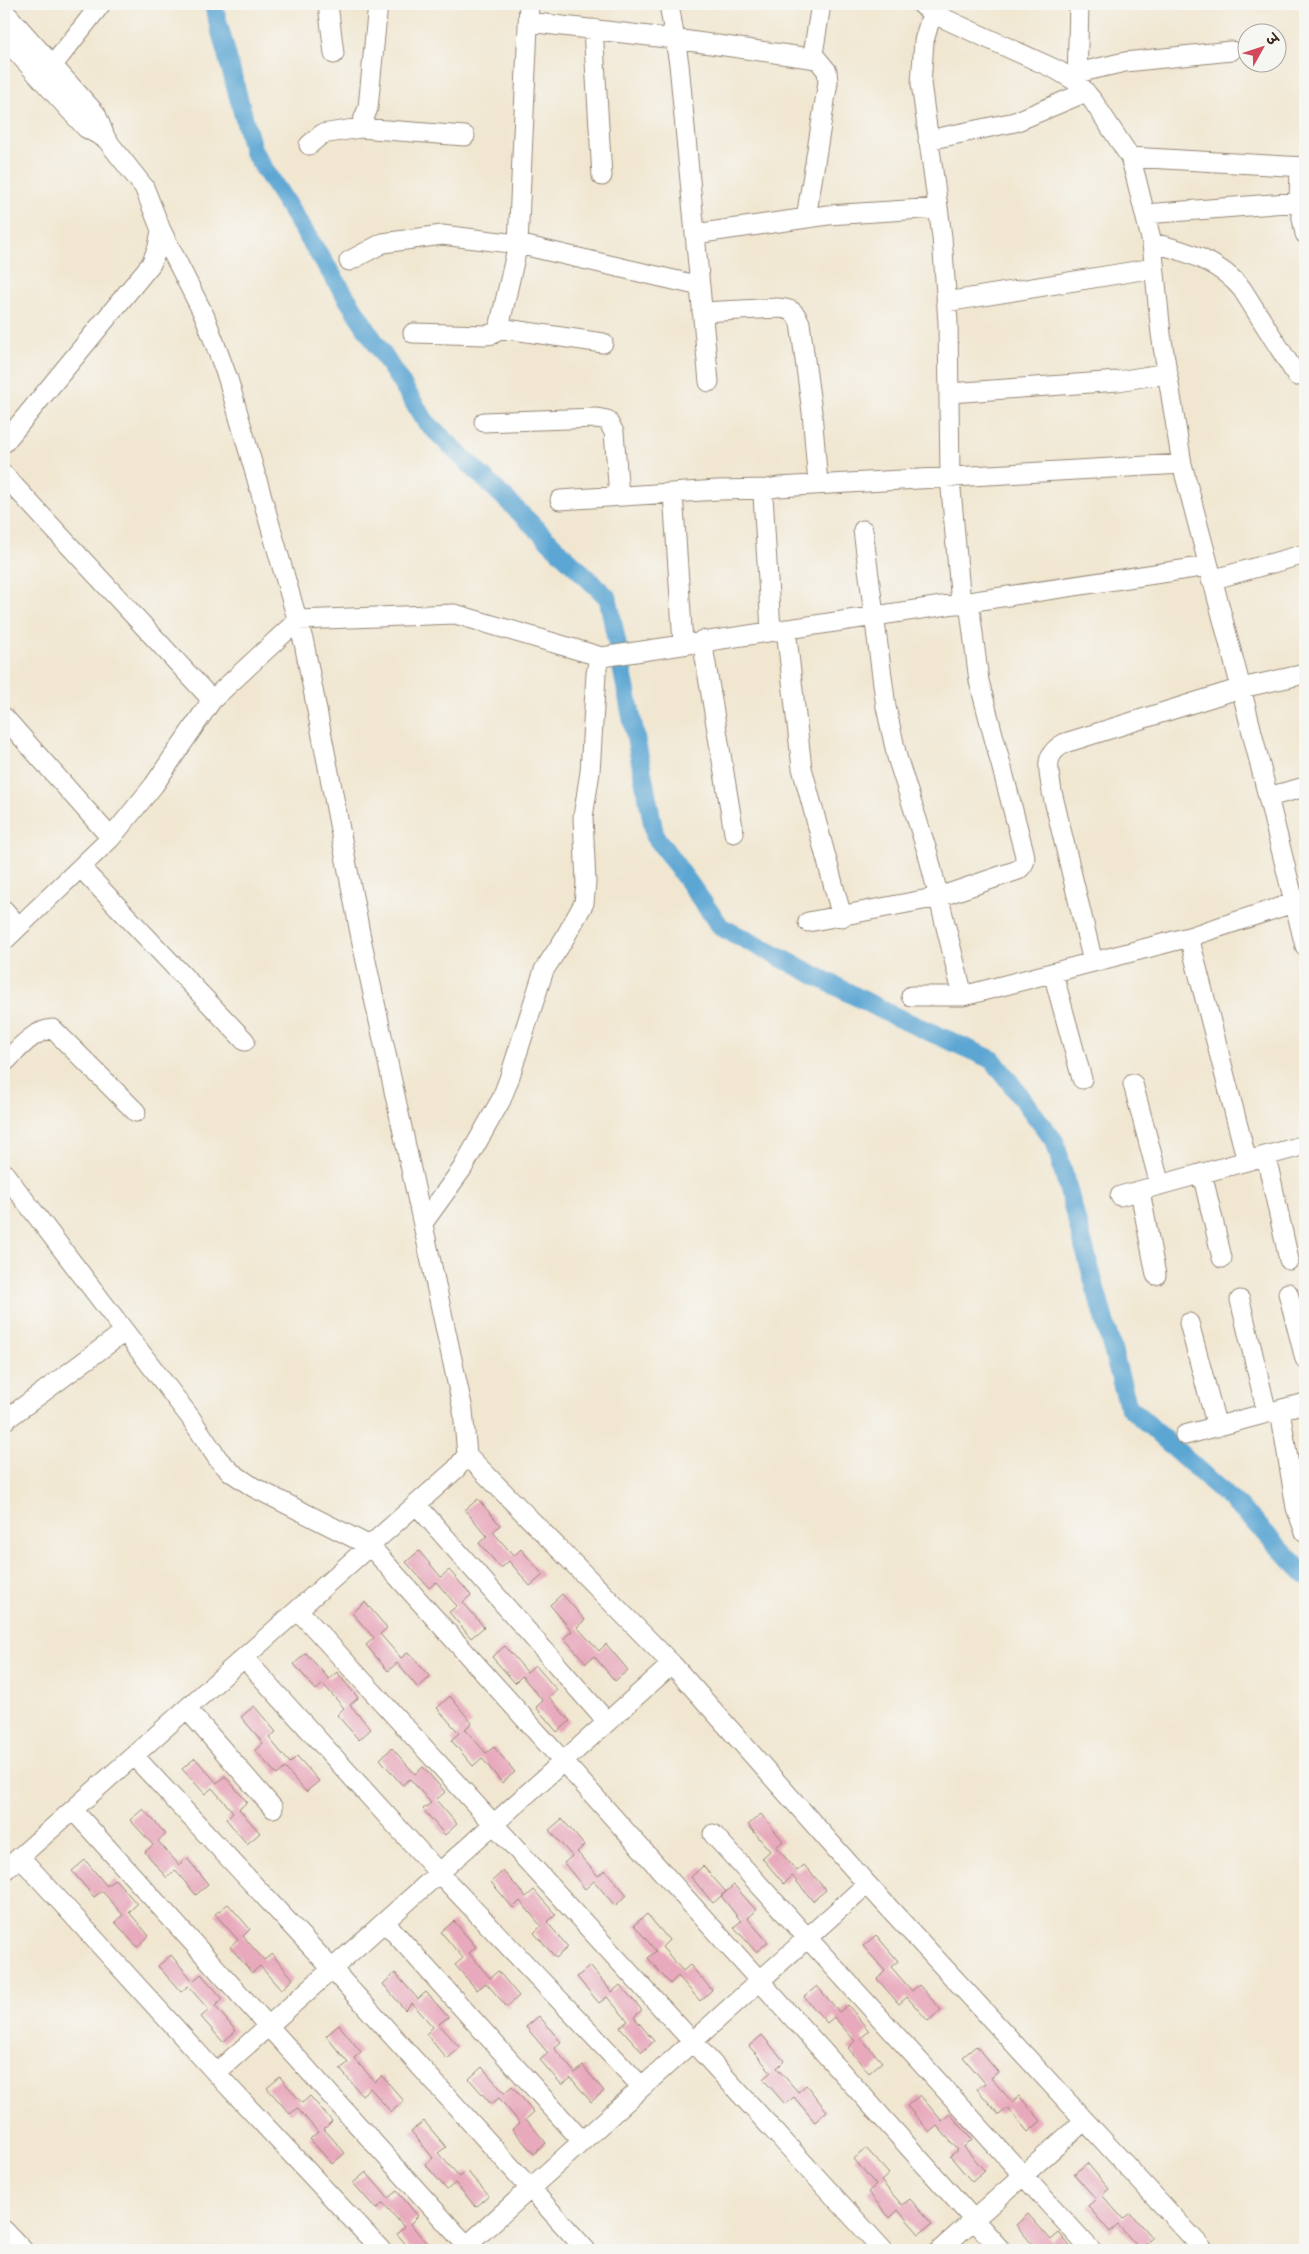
<svg xmlns="http://www.w3.org/2000/svg" width="1309" height="2254" font-family="Itim,'Playpen Sans Deva',sans-serif">
<style>
.lines{fill:none;stroke-linecap:round;stroke-linejoin:round}
.canal{stroke:#5ba6d3;stroke-width:19}
.building{fill:#e8a9bc}
.minor-casing{stroke:#968878;stroke-width:21}
.minor{stroke:#fff;stroke-width:19}
</style>
<rect width="100%" height="100%" fill="#f6f6f2"/>
<filter id="ink" filterUnits="userSpaceOnUse"><feTurbulence type="fractalNoise" baseFrequency=".02" numOctaves="2"/><feDisplacementMap in="SourceGraphic" scale="10" xChannelSelector="R" yChannelSelector="G"/><feConvolveMatrix kernelMatrix="1 2 1 2 8 2 1 2 1" color-interpolation-filters="sRGB"/></filter>
<filter id="wash" filterUnits="userSpaceOnUse"><feTurbulence type="fractalNoise" baseFrequency=".0096" numOctaves="4" result="noise"/><feDisplacementMap in="SourceGraphic" scale="20" xChannelSelector="R" yChannelSelector="G"/><feGaussianBlur stdDeviation="1.12" result="paint"/><feColorMatrix in="noise" values="0 0 0 0 0 0 0 0 0 0 0 0 0 0 0 0 0 1.4 0 .05"/><feComposite in="paint" operator="in"/></filter>
<g filter="url(#wash)">
<rect width="100%" height="100%" fill="#f1e7d1"/>
<g class="lines">
<!-- canal -->
<path class="canal" d="M213,4L253,151L426,422L608,598L655,836L721,927L894,1016L993,1060L1055,1142L1128,1406L1253,1520L1305,1575"/>
</g>
<g id="blocks">
<!-- building -->
<path class="building" d="M478,1499L500,1525L493,1532L514,1556L521,1549L543,1575L530,1586L509,1561L501,1568L479,1543L487,1536L465,1510Z
M419,1551L441,1577L449,1570L471,1595L463,1602L484,1627L471,1638L449,1612L457,1606L436,1582L429,1588L406,1562Z
M562,1594L585,1620L577,1627L599,1651L606,1644L628,1670L615,1681L594,1656L586,1663L564,1638L572,1631L550,1605Z
M365,1602L387,1628L380,1634L401,1658L408,1652L430,1677L418,1688L397,1663L388,1671L366,1645L374,1638L352,1613Z
M505,1646L527,1672L535,1665L557,1690L549,1697L570,1721L557,1732L536,1707L543,1701L522,1676L515,1683L492,1657Z
M306,1653L329,1679L337,1672L358,1698L350,1705L371,1729L359,1740L337,1715L344,1708L323,1684L316,1690L294,1664Z
M450,1696L472,1723L465,1729L486,1753L494,1747L515,1772L502,1783L482,1758L473,1766L451,1740L459,1733L437,1708Z
M254,1706L276,1732L269,1738L290,1763L297,1756L319,1781L306,1792L285,1768L277,1775L255,1750L263,1743L241,1717Z
M392,1748L415,1774L423,1767L445,1792L436,1800L457,1824L445,1835L423,1809L431,1803L410,1779L402,1785L380,1759Z
M195,1758L217,1783L225,1776L247,1802L239,1809L260,1833L247,1844L226,1819L233,1812L212,1788L205,1794L182,1769Z
M143,1809L166,1834L158,1841L179,1865L187,1858L208,1884L196,1895L175,1870L167,1878L145,1852L153,1845L130,1820Z
M761,1814L783,1841L776,1847L797,1871L804,1865L826,1890L813,1901L792,1876L784,1884L762,1858L770,1851L748,1825Z
M562,1819L584,1845L577,1852L598,1876L605,1870L627,1895L615,1906L594,1881L585,1889L564,1863L572,1856L549,1830Z
M85,1860L107,1886L115,1879L137,1904L129,1912L149,1936L137,1947L115,1922L123,1915L102,1891L94,1897L72,1871Z
M703,1866L726,1892L713,1903L691,1877Z
M503,1871L526,1897L534,1890L556,1915L547,1922L568,1947L556,1958L534,1933L541,1926L520,1901L513,1908L491,1882Z
M734,1885L756,1910L747,1918L768,1942L756,1952L734,1927L741,1921L721,1896Z
M228,1904L250,1929L243,1936L264,1960L272,1954L293,1979L281,1990L260,1966L252,1973L230,1947L238,1940L215,1914Z
M647,1914L669,1940L662,1947L683,1971L690,1965L712,1990L700,2001L678,1976L670,1984L648,1958L656,1951L634,1925Z
M454,1921L476,1947L469,1953L490,1978L498,1971L519,1996L507,2007L486,1983L477,1990L455,1965L463,1958L441,1932Z
M876,1935L898,1961L891,1967L912,1991L919,1985L941,2010L928,2021L907,1997L899,2004L877,1979L885,1971L863,1946Z
M171,1955L193,1981L201,1974L223,1999L215,2006L236,2031L223,2042L201,2017L209,2010L188,1986L181,1992L158,1966Z
M590,1966L612,1992L620,1985L642,2010L634,2017L654,2041L642,2052L620,2027L628,2021L607,1997L599,2003L577,1977Z
M395,1973L418,1999L426,1992L448,2017L439,2024L460,2048L447,2059L426,2034L433,2027L412,2003L405,2010L383,1984Z
M817,1986L839,2012L848,2005L869,2031L861,2038L882,2062L869,2073L848,2048L855,2041L834,2017L827,2023L804,1997Z
M539,2016L561,2042L554,2048L575,2073L583,2066L604,2091L591,2102L571,2078L562,2085L540,2060L548,2053L526,2027Z
M339,2025L361,2052L354,2058L375,2082L382,2076L404,2101L391,2112L370,2088L362,2095L340,2069L348,2063L326,2036Z
M762,2035L784,2061L777,2068L798,2092L806,2085L827,2111L815,2122L794,2097L785,2104L763,2079L771,2072L749,2046Z
M976,2046L998,2072L991,2078L1012,2102L1019,2096L1041,2121L1028,2132L1008,2108L999,2115L977,2089L985,2083L963,2057Z
M482,2067L504,2093L512,2086L534,2112L526,2119L546,2143L534,2154L512,2129L520,2123L499,2098L491,2104L469,2079Z
M280,2077L302,2103L310,2096L332,2121L324,2129L345,2153L332,2164L310,2139L318,2132L297,2108L290,2114L267,2088Z
M920,2095L942,2121L950,2114L972,2139L964,2147L985,2171L972,2182L950,2156L958,2150L937,2126L930,2132L907,2106Z
M424,2121L446,2147L438,2153L460,2177L467,2171L489,2196L476,2207L455,2183L447,2190L425,2164L433,2158L411,2131Z
M866,2148L889,2174L881,2181L902,2205L910,2199L932,2224L919,2234L898,2210L890,2218L868,2192L876,2185L854,2159Z
M1087,2163L1109,2189L1102,2195L1123,2219L1130,2213L1152,2238L1140,2249L1118,2225L1110,2232L1088,2206L1096,2199L1074,2174Z
M366,2172L388,2198L397,2191L418,2216L410,2224L433,2250H411L397,2234L404,2227L383,2203L376,2209L353,2183Z
M1028,2214L1051,2240L1059,2233L1073,2250H1037L1016,2225Z"/>
</g>
</g>
<g filter="url(#ink)">
<use href="#blocks" fill-opacity="0" stroke="#968878" stroke-width="1"/>
<g class="lines">
<!-- minor casing -->
<g class="minor-casing">
<path id="minor" d="M328,4L334,54
M669,4L679,64L709,382
M921,4L932,13L1057,70L1077,82L1093,101L1130,157L1136,178L1152,243L1161,334L1182,464L1241,688L1305,946
M4,11L96,114L106,139L144,187L161,230L158,247L151,264L4,443
M932,13L924,41L921,83L942,237L948,322L950,477L961,604
M528,22L675,39L817,59
M593,29L602,176
M4,38L86,128L106,139
M53,65L101,4
M1077,73L1125,62L1231,51
M1077,82L1079,4
M360,128L465,136
M928,140L1015,122L1086,92
M309,145L322,134L360,128L368,108L378,4
M1130,157L1305,167
M1299,202L1300,166
M1146,214L1299,202L1305,234
M806,218L828,82L827,71L813,54L821,4
M695,234L828,215L938,208
M1152,243C1185,250 1220,262 1242,289L1297,376
M349,261L383,243L442,235L518,244L700,286
M946,302L1154,268
M702,312L778,308C791,309 795,311 800,323L812,412L818,484
M499,328L603,343
M413,333L485,335L493,334L499,328L518,244L529,4
M949,393L1118,381L1168,373
M484,422L597,418L607,420L614,432L619,496
M4,475L212,700
M673,493L683,643
M560,500L718,490L767,489
M863,530L886,707L897,757L928,854L963,996L1189,937L1305,899
M1211,580L1305,554
M786,629L802,768L842,917
M771,631L763,495L767,489L778,487L1182,464
M702,640L734,833
M4,717L111,838
M1268,797L1305,787
M81,868L245,1041
M4,910L18,926
M808,922L939,897L1018,870C1025,864 1026,860 1024,852L979,681L969,602
M1189,937L1247,1161
M4,941L111,838L154,785L212,700L298,620L455,614L602,657
M1093,962L1052,792C1049,770 1042,755 1065,743L1241,688L1305,674
M1053,973L1082,1079
M911,996H963
M4,1063C18,1050 33,1030 53,1029L136,1112
M1133,1084L1160,1185
M1266,1156L1289,1260
M4,1173L190,1417L218,1459L231,1472L253,1487L370,1546L1001,2250
M1202,1173L1222,1258
M1140,1191L1156,1275
M1120,1196L1305,1145
M423,1223L462,1169L501,1100L509,1079L544,970L563,941L584,903L586,883L583,817L590,772L596,674L598,663L602,657L1208,566
M1288,1293L1305,1359
M1240,1300L1267,1413
M1189,1323L1217,1427
M1280,1410L1296,1508L1305,1532
M4,1421L124,1332
M1185,1435L1305,1403
M467,1455L672,1664L867,1884L1204,2250
M416,1504L607,1722
M298,1610L883,2250
M244,1658L439,1873L642,2087
M187,1709L273,1808
M134,1756L332,1969L586,2250
M73,1810L467,2246
M713,1834L1091,2250
M20,1857L216,2073L381,2250
M4,1871L456,1469L467,1455L463,1410L361,938L304,643L228,379L205,317L161,230
M385,1922L582,2141
M216,2073L672,1664
M4,2230L23,2250
M462,2250L867,1884
M940,2250L1084,2121"/>
</g>
<!-- minor -->
<use href="#minor" class="minor"/>
</g>
</g>
<!-- margin -->
<rect width="1309" height="2254" fill="none" stroke="#f6f6f2" stroke-width="20"/>
<!-- north arrow -->
<g transform="translate(1262 48) rotate(50)"><circle r="24" fill="#f6f6f2" stroke="#aba49d"/>
<path d="M0-4L9 19L0 12L-9 19Z" fill="#d1495b"/>
<text y="-8" font-size="14" font-weight="bold" text-anchor="middle" fill="#3b2a1e">उ</text>
</g>
</svg>
